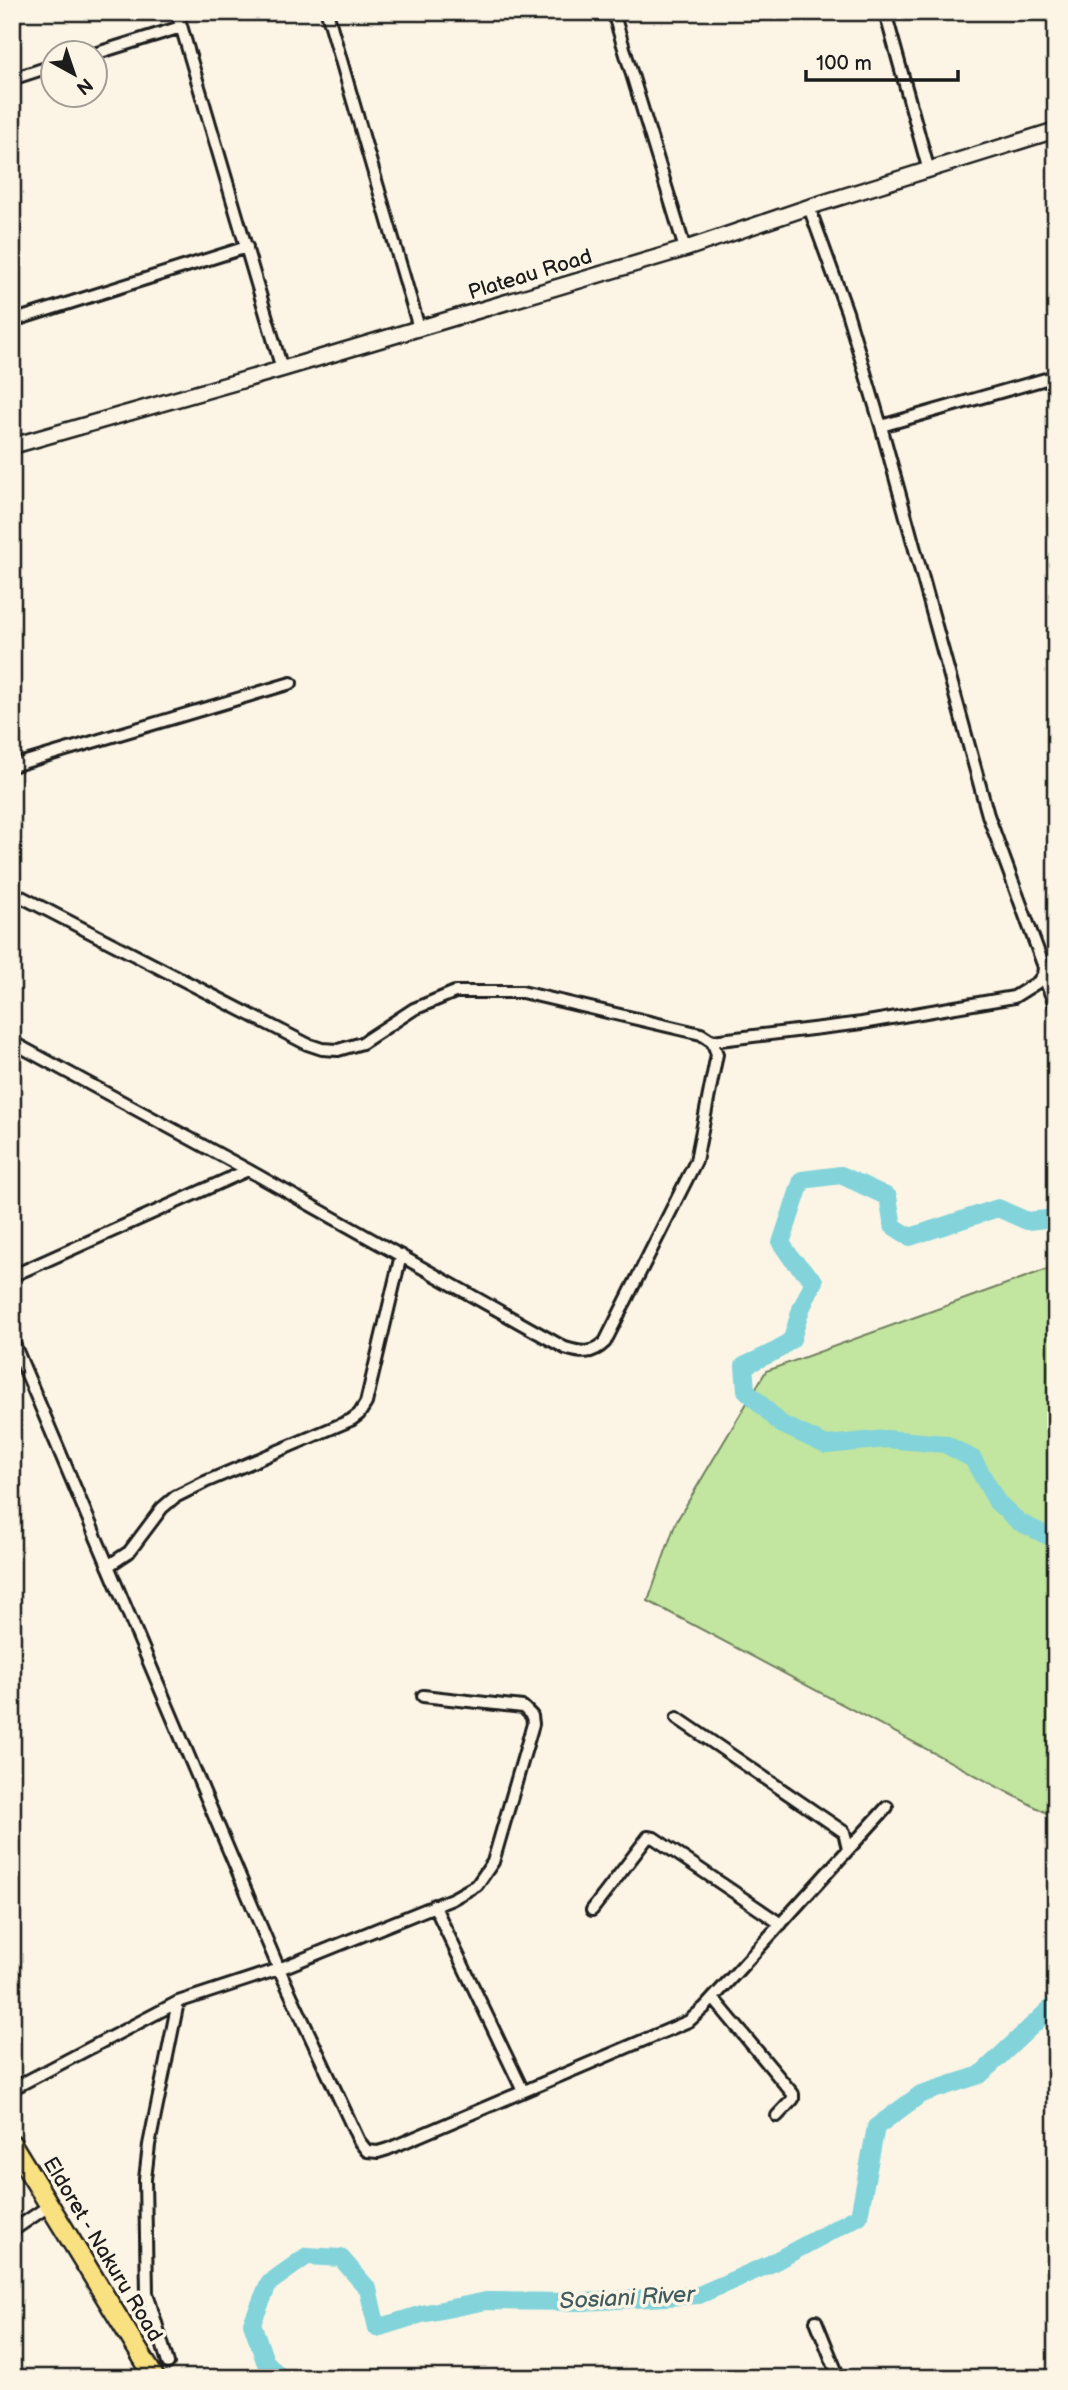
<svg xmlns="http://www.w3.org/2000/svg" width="1068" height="2390" font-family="'Balsamiq Sans',sans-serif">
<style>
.green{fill:#c2e59f;stroke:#6f805e;stroke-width:2}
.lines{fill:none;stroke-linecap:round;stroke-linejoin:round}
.river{stroke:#82d3da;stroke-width:18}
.minor-casing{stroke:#1c1c1c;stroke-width:16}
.tertiary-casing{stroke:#1c1c1c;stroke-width:19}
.trunk-casing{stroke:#1c1c1c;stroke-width:23}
.minor{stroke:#fcf5e5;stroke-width:10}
.tertiary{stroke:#fcf5e5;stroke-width:14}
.trunk{stroke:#f9e181;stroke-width:18}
.labels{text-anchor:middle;stroke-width:7;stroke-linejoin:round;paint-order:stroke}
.street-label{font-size:21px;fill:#1c1c1c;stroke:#fcf5e5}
.water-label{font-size:23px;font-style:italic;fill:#405c5e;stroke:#fcf5e5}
</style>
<rect width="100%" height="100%" fill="#fcf5e5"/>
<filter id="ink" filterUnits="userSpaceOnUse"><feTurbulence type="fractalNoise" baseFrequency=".0143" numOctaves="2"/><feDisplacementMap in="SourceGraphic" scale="14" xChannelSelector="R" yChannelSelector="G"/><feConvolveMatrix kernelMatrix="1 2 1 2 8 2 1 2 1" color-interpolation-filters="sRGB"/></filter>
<g filter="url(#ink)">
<!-- green -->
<path class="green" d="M1056,1266V1818L648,1601L676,1522L766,1371Z"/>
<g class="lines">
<!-- river -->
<path class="river" d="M1056,1218L1027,1221L998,1208L910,1237L893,1226L888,1197L841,1175L802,1180L781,1243L792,1259L814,1281L801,1309L792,1339L778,1350L744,1366L746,1390L781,1424L826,1445L886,1439L945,1444L973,1459L997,1502L1019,1522L1056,1540
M281,2378L265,2361L252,2323L269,2283L307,2256L341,2258L368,2289L377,2328L422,2314L486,2301L584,2302L699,2295L770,2264L859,2216L876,2127L921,2094L980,2075L1056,2003"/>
<!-- minor casing -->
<g class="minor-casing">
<path id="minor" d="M177,12L282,369
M327,12L419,328
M613,12L685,249
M885,12L929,171
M94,54L181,27
M12,79L52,66
M809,207L847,312L881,426L1056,376
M12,321L247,247
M12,766L291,683
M12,892L307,1044L322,1049L338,1050L362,1043L414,1009L455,992H522L701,1034L712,1041L862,1023L1014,997L1038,982L1043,975L1044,967L988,815L881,426
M1043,975L1056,1007
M12,1042L248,1170L565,1348C581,1353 592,1355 605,1342L696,1161L717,1054L712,1041
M12,1276L248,1170
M12,1339L279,1969L359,2141L367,2151L378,2152L388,2149L689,2021L705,2007L887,1807
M108,1566L129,1552L162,1508L175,1497L205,1482L351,1420L359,1414L366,1403L401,1255
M677,1718L844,1832L848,1849
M434,1905L523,2091
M592,1910L648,1837L654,1838L781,1924
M713,1998L793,2094V2099L777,2116
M12,2089L178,2002L279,1969L452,1899L477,1885L493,1862L533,1724L532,1716L523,1707L423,1696
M12,2231L50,2205
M816,2321L839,2378
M168,2363L147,2293L145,2179L149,2145L178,2002"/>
</g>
<!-- tertiary casing -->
<g class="tertiary-casing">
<path id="tertiary" d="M12,446L282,369L685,249L809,207L1056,130"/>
</g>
<!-- trunk casing -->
<g class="trunk-casing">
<path id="trunk" d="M12,2144L155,2378"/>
</g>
<!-- minor -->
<use href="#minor" class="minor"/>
<!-- tertiary -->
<use href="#tertiary" class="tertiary"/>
<!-- trunk -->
<use href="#trunk" class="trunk"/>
</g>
</g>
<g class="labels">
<!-- street labels -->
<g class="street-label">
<text transform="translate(530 274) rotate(-17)" y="7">Plateau Road</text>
<text transform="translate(103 2249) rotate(59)" y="7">Eldoret - Nakuru Road</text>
</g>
<!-- water labels -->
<g class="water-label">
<text transform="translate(627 2297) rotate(-3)" y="8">Sosiani River</text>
</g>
</g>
<!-- margin -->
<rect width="1068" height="2390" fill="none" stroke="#fcf5e5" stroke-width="42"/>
<rect x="21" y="21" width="1026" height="2348" fill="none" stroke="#1c1c1c" stroke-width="2.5" filter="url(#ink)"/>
<!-- north arrow -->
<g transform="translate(74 74) rotate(140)"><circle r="33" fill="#fcf5e5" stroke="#a29e95" stroke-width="2"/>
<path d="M0-5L12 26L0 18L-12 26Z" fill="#1c1c1c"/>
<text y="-10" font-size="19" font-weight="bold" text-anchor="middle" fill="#1c1c1c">N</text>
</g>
<!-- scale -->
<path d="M806 70v10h152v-10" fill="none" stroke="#1c1c1c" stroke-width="3.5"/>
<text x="816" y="70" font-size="21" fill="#1c1c1c" stroke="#fcf5e5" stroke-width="5" paint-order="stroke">100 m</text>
</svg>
